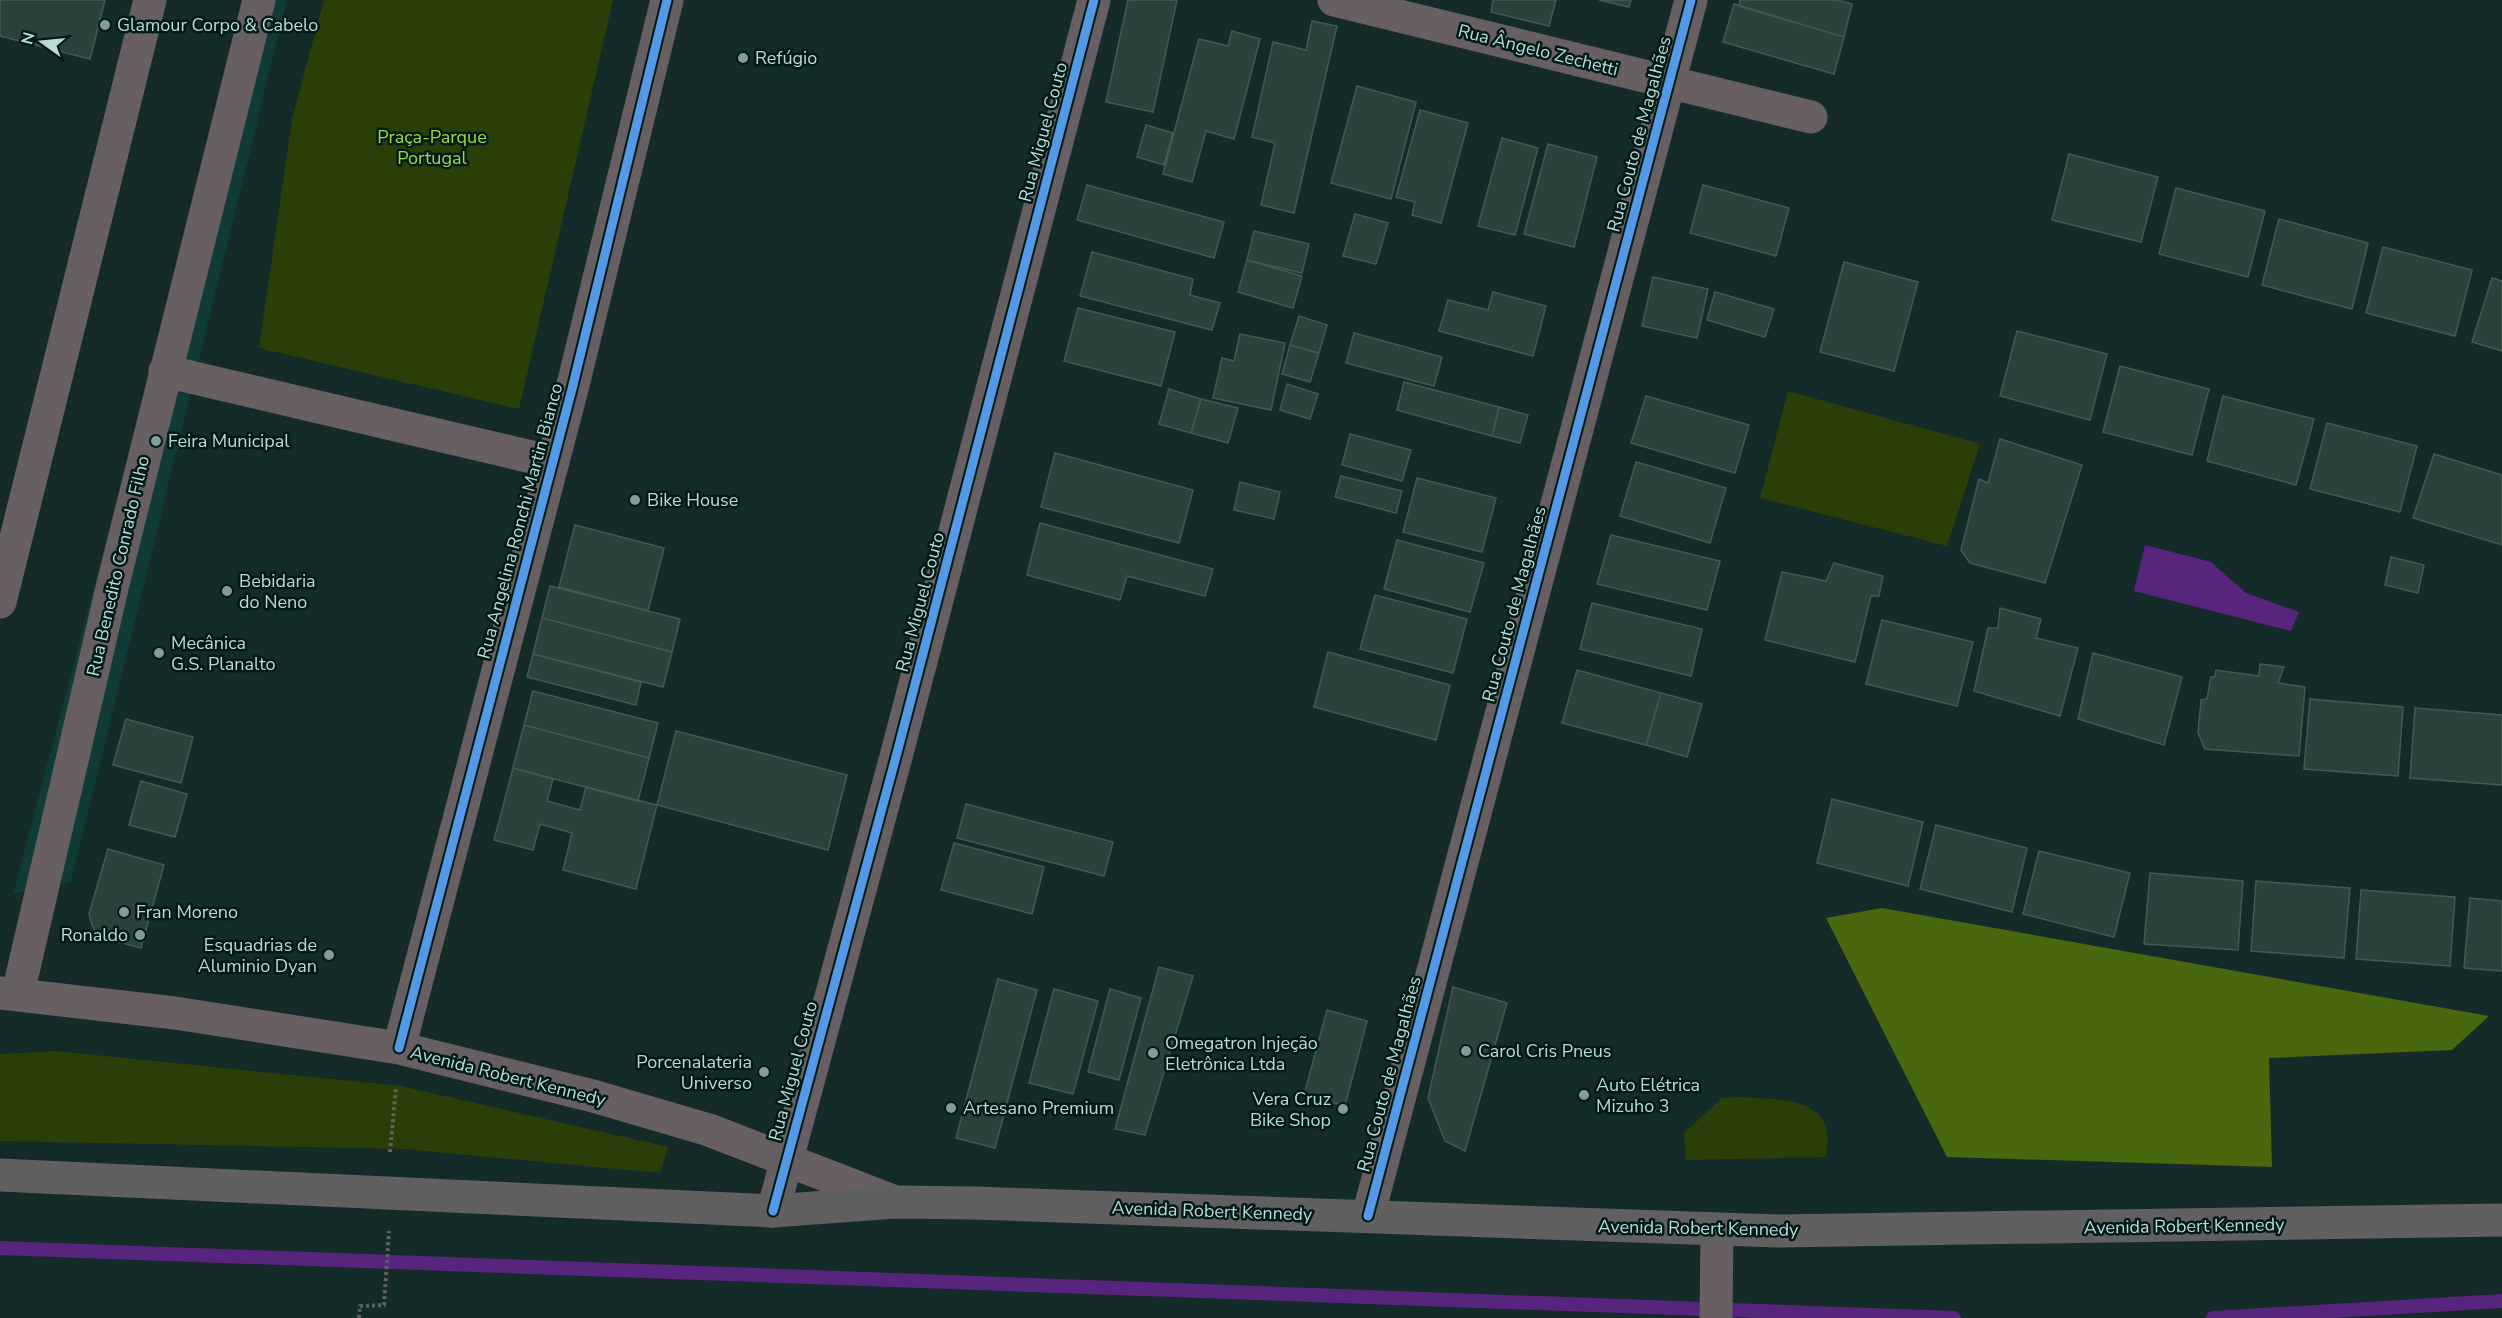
<svg xmlns="http://www.w3.org/2000/svg" width="2502" height="1318" font-family="'Nunito Sans',sans-serif">
<style>
.built{fill:#103b37}
.green{fill:#2a3f07}
.forest{fill:#48670e}
.water{fill:#57257e}
.lines{fill:none;stroke-linecap:round;stroke-linejoin:round}
.stream{stroke:#57257e;stroke-width:14}
.building{fill:#2c403c;stroke:#445954;stroke-width:1.5}
.path{stroke:#5e6060;stroke-width:4;stroke-dasharray:3 3;stroke-linecap:butt}
.minor{stroke:#675f61;stroke-width:33}
.major{stroke:#616060;stroke-width:33}
.cycleway-casing{stroke:#001a17;stroke-width:13}
.cycleway{stroke:#5399e6;stroke-width:9}
.poi-dot{fill:#809d9a;stroke:#001a17;stroke-width:2}
.labels{text-anchor:middle;stroke-width:5;stroke-linejoin:round;paint-order:stroke}
.poi-label{font-size:18px;fill:#b9dbd7;stroke:#001a17;text-anchor:start}
.street-label{font-size:18px;fill:#b9dbd7;stroke:#001a17}
.park-label{font-size:18px;fill:#a1d93d;stroke:#001a17}
</style>
<rect width="100%" height="100%" fill="#152b29"/>
<!-- built -->
<path class="built" d="M249,0H287L71,882L13,894Z"/>
<!-- green -->
<path class="green" d="M324,0H613L519,409L259,348L292,119Z
M1788,391L1980,444L1947,546L1760,498Z
M55,1051L401,1086L668,1147L660,1173L404,1149L0,1141V1054Z
M1739,1097C1765,1100 1812,1095 1825,1124C1829,1134 1827,1147 1826,1157L1686,1160L1684,1133L1722,1098Z"/>
<!-- forest -->
<path class="forest" d="M1882,908L2489,1016L2452,1050L2269,1058L2272,1167L1947,1157L1826,918Z"/>
<!-- water -->
<path class="water" d="M2145,545L2211,562L2246,593L2299,612L2291,631L2134,591Z"/>
<g class="lines">
<!-- stream -->
<path class="stream" d="M0,1248L1954,1318
M2213,1318L2502,1301"/>
</g>
<!-- building -->
<path class="building" d="M0,0H105L90,59L0,36Z
M1128,0H1177L1153,112L1106,102Z
M1493,0H1556L1549,26L1491,12Z
M1599,0H1631L1629,7Z
M1740,0H1837L1852,4L1844,37L1739,6Z
M1734,4L1844,37L1834,74L1723,42Z
M1312,21L1337,26L1294,213L1261,205L1275,143L1252,137L1273,42L1306,50Z
M1232,31L1260,39L1234,139L1206,131L1192,182L1163,174L1199,39L1228,46Z
M1357,86L1416,102L1391,199L1331,183Z
M1420,110L1468,123L1441,223L1412,215L1415,202L1396,197Z
M1146,125L1173,133L1164,165L1137,157Z
M1502,138L1538,148L1515,235L1478,226Z
M1548,144L1597,157L1574,247L1524,234Z
M2069,154L2158,177L2141,242L2052,220Z
M1087,185L1224,222L1214,258L1077,220Z
M1703,185L1789,208L1776,256L1690,233Z
M2176,188L2265,211L2248,277L2159,254Z
M1355,214L1388,223L1376,264L1343,256Z
M2279,219L2368,243L2352,309L2262,285Z
M1254,231L1309,244L1302,273L1247,260Z
M2383,247L2472,270L2455,336L2366,313Z
M1092,252L1193,279L1190,295L1220,303L1212,330L1080,296Z
M1247,260L1302,276L1293,308L1238,292Z
M1844,262L1918,282L1894,371L1820,352Z
M1653,277L1708,289L1697,338L1642,326Z
M2492,278L2502,281V351L2472,342Z
M1493,292L1546,306L1533,356L1439,331L1448,300L1488,310Z
M1715,292L1774,309L1765,337L1707,320Z
M1078,308L1175,332L1161,386L1064,361Z
M1299,316L1327,325L1319,353L1290,345Z
M2017,331L2107,354L2090,420L2000,396Z
M1354,333L1442,357L1434,386L1346,363Z
M1240,334L1285,343L1271,410L1213,398L1222,358L1234,361Z
M1290,345L1319,353L1310,382L1282,374Z
M2120,366L2209,389L2192,455L2103,432Z
M1404,382L1499,407L1492,436L1397,410Z
M1287,384L1318,394L1310,419L1280,410Z
M1169,389L1201,399L1191,433L1159,424Z
M1646,396L1749,425L1735,473L1631,443Z
M2223,396L2314,419L2296,485L2207,461Z
M1201,399L1238,408L1228,443L1191,433Z
M1499,407L1528,415L1520,443L1492,436Z
M2327,423L2417,446L2400,512L2310,489Z
M1350,434L1411,450L1402,481L1342,465Z
M2000,439L2082,465L2045,583L1970,563L1961,550L1979,479L1988,483Z
M1055,453L1193,490L1179,543L1041,507Z
M2434,454L2502,475V545L2413,518Z
M1636,462L1726,488L1710,543L1620,516Z
M1341,476L1402,491L1396,513L1335,497Z
M1417,478L1496,498L1482,552L1403,532Z
M1240,482L1280,492L1274,519L1234,510Z
M1040,523L1213,569L1205,596L1127,576L1120,600L1027,575Z
M575,525L664,548L648,611L559,587Z
M1611,535L1720,561L1707,610L1597,584Z
M1397,540L1484,563L1470,612L1384,589Z
M2391,557L2424,565L2418,593L2385,585Z
M1834,563L1883,576L1879,596H1871L1855,662L1765,640L1782,572L1826,581Z
M550,586L680,619L672,652L542,618Z
M1375,595L1467,619L1453,673L1360,649Z
M1592,603L1702,629L1691,676L1580,649Z
M2000,608L2041,619L2036,638L2078,648L2060,716L1974,691L1988,628H1998Z
M542,618L672,652L663,687L533,654Z
M1882,620L1973,642L1957,706L1866,684Z
M1328,652L1450,685L1436,740L1314,707Z
M2093,653L2182,677L2164,745L2078,719Z
M533,654L641,682L636,705L527,677Z
M2260,664L2284,667L2278,683L2305,687L2299,756L2205,749L2198,733L2201,700L2207,699L2211,677H2215L2216,670L2259,676Z
M1577,670L1661,693L1646,745L1562,723Z
M533,691L658,723L649,758L524,725Z
M1661,693L1702,704L1687,757L1646,745Z
M2310,699L2403,707L2398,776L2304,769Z
M2415,708L2502,715V785L2410,778Z
M126,719L193,737L181,783L113,765Z
M524,725L649,758L638,801L513,768Z
M676,731L847,775L828,850L657,805Z
M513,768L553,779L547,801L580,810L586,787L657,805L636,889L563,870L572,833L540,824L533,850L494,840Z
M141,781L187,794L175,837L129,825Z
M1832,799L1923,822L1908,886L1817,863Z
M966,804L1113,842L1104,876L957,838Z
M1936,825L2027,848L2012,912L1920,889Z
M954,843L1044,867L1032,914L941,890Z
M108,849L164,865L141,948L97,936L92,925L89,914Z
M2039,851L2130,873L2114,937L2023,914Z
M2150,873L2243,881L2238,950L2144,944Z
M2256,881L2350,888L2344,958L2251,951Z
M2361,890L2455,897L2450,966L2356,959Z
M2470,898L2502,901V971L2464,968Z
M1159,967L1193,976L1145,1135L1115,1129Z
M998,979L1037,990L995,1148L956,1138Z
M1453,987L1507,1003L1465,1151L1445,1141L1428,1098Z
M1054,989L1098,1001L1073,1094L1029,1083Z
M1110,989L1141,998L1119,1080L1088,1072Z
M1327,1010L1367,1021L1345,1106L1304,1095Z"/>
<g class="lines">
<!-- path -->
<path class="path" d="M390,1152L396,1088
M359,1318L360,1306L384,1305L389,1231"/>
<!-- minor -->
<path class="minor" d="M1334,0L1811,117
M165,371L553,462
M0,602L150,0
M0,993L175,1013L399,1048L593,1096L709,1130L895,1202
M18,993L113,584L259,0
M399,1048L572,389L667,0
M773,1211L897,753L1094,0
M1368,1216L1691,0
M1716,1318L1717,1230"/>
<!-- major -->
<path class="major" d="M0,1175L773,1211L895,1202L974,1203L1778,1231L2502,1220"/>
<!-- cycleway casing -->
<g class="cycleway-casing">
<path id="cycleway" d="M399,1048L572,389L667,0
M773,1211L897,753L1094,0
M1368,1216L1691,0"/>
</g>
<!-- cycleway -->
<use href="#cycleway" class="cycleway"/>
</g>
<!-- markers -->
<g class="poi-dot">
<circle cx="105" cy="25" r="6"/>
<circle cx="743" cy="58" r="6"/>
<circle cx="156" cy="441" r="6"/>
<circle cx="635" cy="500" r="6"/>
<circle cx="227" cy="591" r="6"/>
<circle cx="159" cy="653" r="6"/>
<circle cx="124" cy="912" r="6"/>
<circle cx="140" cy="935" r="6"/>
<circle cx="329" cy="955" r="6"/>
<circle cx="1466" cy="1051" r="6"/>
<circle cx="1153" cy="1053" r="6"/>
<circle cx="764" cy="1072" r="6"/>
<circle cx="1584" cy="1095" r="6"/>
<circle cx="951" cy="1108" r="6"/>
<circle cx="1343" cy="1109" r="6"/>
</g>
<g class="labels">
<!-- poi labels -->
<g class="poi-label">
<text x="117" y="31">Glamour Corpo &amp; Cabelo</text>
<text x="755" y="64">Refúgio</text>
<text x="168" y="447">Feira Municipal</text>
<text x="647" y="506">Bike House</text>
<text x="239" y="587">Bebidaria<tspan x="239" dy="21">do Neno</tspan></text>
<text x="171" y="649">Mecânica<tspan x="171" dy="21">G.S. Planalto</tspan></text>
<text x="136" y="918">Fran Moreno</text>
<text x="128" y="941" text-anchor="end">Ronaldo</text>
<text x="317" y="951" text-anchor="end">Esquadrias de<tspan x="317" dy="21">Aluminio Dyan</tspan></text>
<text x="1165" y="1049">Omegatron Injeção<tspan x="1165" dy="21">Eletrônica Ltda</tspan></text>
<text x="1478" y="1057">Carol Cris Pneus</text>
<text x="752" y="1068" text-anchor="end">Porcenalateria<tspan x="752" dy="21">Universo</tspan></text>
<text x="1596" y="1091">Auto Elétrica<tspan x="1596" dy="21">Mizuho 3</tspan></text>
<text x="1331" y="1105" text-anchor="end">Vera Cruz<tspan x="1331" dy="21">Bike Shop</tspan></text>
<text x="963" y="1114">Artesano Premium</text>
</g>
<!-- street labels -->
<g class="street-label">
<text transform="translate(1538 50) rotate(14)" y="6">Rua Ângelo Zechetti</text>
<text transform="translate(1043 132) rotate(-75)" y="6">Rua Miguel Couto</text>
<text transform="translate(1639 134) rotate(-75)" y="6">Rua Couto de Magalhães</text>
<text transform="translate(520 521) rotate(-75)" y="6">Rua Angelina Ronchi Martin Bianco</text>
<text transform="translate(118 566) rotate(-77)" y="6">Rua Benedito Conrado Filho</text>
<text transform="translate(920 602) rotate(-75)" y="6">Rua Miguel Couto</text>
<text transform="translate(1514 604) rotate(-75)" y="6">Rua Couto de Magalhães</text>
<text transform="translate(793 1071) rotate(-75)" y="6">Rua Miguel Couto</text>
<text transform="translate(1389 1074) rotate(-75)" y="6">Rua Couto de Magalhães</text>
<text transform="translate(508 1076) rotate(14)" y="6">Avenida Robert Kennedy</text>
<text transform="translate(1212 1211) rotate(2)" y="6">Avenida Robert Kennedy</text>
<text transform="translate(2184 1226) rotate(-1)" y="6">Avenida Robert Kennedy</text>
<text transform="translate(1698 1228) rotate(1)" y="6">Avenida Robert Kennedy</text>
</g>
<!-- park labels -->
<g class="park-label">
<text x="432" y="143">Praça-Parque<tspan x="432" dy="21">Portugal</tspan></text>
</g>
</g>
<!-- north arrow -->
<g transform="translate(42 42) rotate(285)" stroke="#001a17" stroke-width="4.5" paint-order="stroke">
<path d="M0-4.5L10 22L0 15L-10 22Z" fill="#b9dbd7"/>
<text y="-9" font-size="16" font-weight="bold" text-anchor="middle" fill="#b9dbd7">N</text>
</g>
</svg>
